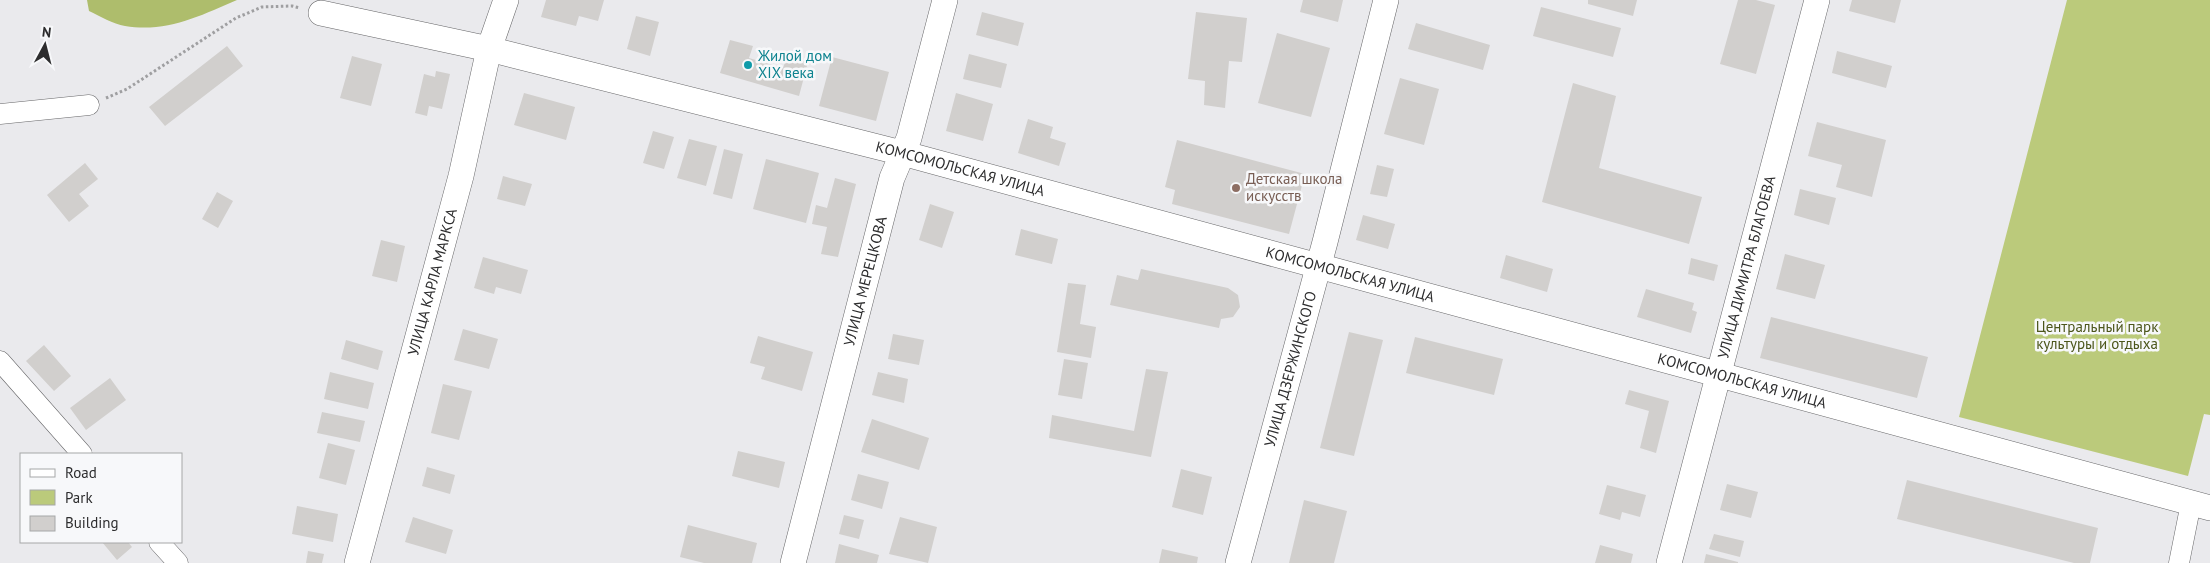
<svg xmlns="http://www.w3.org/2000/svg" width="2210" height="563" font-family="'PT Sans',sans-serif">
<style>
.green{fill:#bbca7b}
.forest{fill:#aebd6c}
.building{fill:#d1cfcd}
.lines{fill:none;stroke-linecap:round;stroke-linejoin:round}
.minor-casing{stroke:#676769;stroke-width:21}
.tertiary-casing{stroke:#676769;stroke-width:26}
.path{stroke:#9f9fa1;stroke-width:3;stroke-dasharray:2.5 2.5;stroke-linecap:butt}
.minor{stroke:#fff;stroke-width:20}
.tertiary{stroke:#fff;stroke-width:25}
.culture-dot{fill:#0f9aa8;stroke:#f7f8fa;stroke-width:2}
.education-dot{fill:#8d6e63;stroke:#f7f8fa;stroke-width:2}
.labels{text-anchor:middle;stroke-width:5;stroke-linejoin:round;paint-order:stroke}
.culture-label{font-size:15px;fill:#0d838f;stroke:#f7f8fa;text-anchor:start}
.street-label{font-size:15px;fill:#2d2d2e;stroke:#f7f8fa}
.education-label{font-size:15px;fill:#785e54;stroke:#f7f8fa;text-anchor:start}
.park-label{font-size:15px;fill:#4c561b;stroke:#f7f8fa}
</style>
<rect width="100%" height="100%" fill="#eaeaed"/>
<!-- green -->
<path class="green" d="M2067,0H2210V415L2204,414L2188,476L1959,417Z"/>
<!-- forest -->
<path class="forest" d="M87,0H237C200,16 166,33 125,26C113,24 100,16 89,11Z"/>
<!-- building -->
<path class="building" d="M546,0H604L598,21L579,16L576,26L541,17Z
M1303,0H1343L1338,22L1300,12Z
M1588,0H1637L1633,16L1588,4Z
M1738,0H1756L1775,5L1756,74L1720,64Z
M1852,0H1901L1895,23L1849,11Z
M1541,7L1621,28L1613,57L1533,36Z
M982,12L1024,23L1018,46L976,35Z
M1196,12L1247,18L1242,62L1229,61L1225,108L1204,105L1205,81L1188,79Z
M636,16L659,22L650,56L627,49Z
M1416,23L1490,45L1483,70L1408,49Z
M1277,33L1330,48L1311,117L1258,103Z
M730,40L753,46L749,58L783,68L787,57L808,62L799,96L720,73Z
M227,46L243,66L165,126L149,107Z
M1837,51L1892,66L1886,88L1832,73Z
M969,54L1007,64L1001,88L963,79Z
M352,56L382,64L371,106L340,98Z
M832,57L889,72L876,121L819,106Z
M436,71L450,74L442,109L429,106L427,116L415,113L424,74L435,77Z
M1400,78L1439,89L1424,145L1384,134Z
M1573,83L1616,96L1599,168L1702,197L1689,244L1542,202Z
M524,93L575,107L566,140L514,125Z
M956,93L993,104L983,141L946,131Z
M1028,119L1053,127L1050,138L1066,143L1059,166L1018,153Z
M1817,122L1886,140L1872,197L1836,187L1842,165L1808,156Z
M653,131L674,137L664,169L643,163Z
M689,139L717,146L706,186L677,178Z
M1177,140L1305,174L1289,234L1172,204L1175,190L1165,187Z
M724,149L743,154L732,199L713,194Z
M766,159L819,173L806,223L753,209Z
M85,163L98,179L79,194L89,206L69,222L47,195Z
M1377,165L1394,169L1387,197L1370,194Z
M503,176L532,184L525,206L497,199Z
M835,178L856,184L838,257L821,254L827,227L812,224L816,205L827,208Z
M1800,189L1836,198L1829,225L1794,215Z
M217,192L233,201L218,228L202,219Z
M930,204L954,212L942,248L919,240Z
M1363,215L1395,224L1388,249L1356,240Z
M1021,229L1058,239L1052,264L1015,255Z
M381,240L405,246L397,282L372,276Z
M1785,254L1825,265L1815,299L1776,289Z
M1506,255L1553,269L1547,292L1500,278Z
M483,257L528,270L521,294L496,287L494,294L474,288Z
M1691,258L1718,265L1714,281L1688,274Z
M1141,269L1228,288L1238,295L1240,307L1233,317L1221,319L1219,328L1110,305L1117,275L1138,280Z
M1068,283L1086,285L1080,324L1096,327L1091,358L1057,352Z
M1646,289L1694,303L1692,310L1697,312L1691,333L1637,317Z
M1771,317L1928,357L1917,398L1760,358Z
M463,329L498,339L489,369L454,360Z
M1349,332L1383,340L1354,456L1320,448Z
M893,334L924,340L919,365L888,359Z
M758,336L813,352L802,391L761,379L765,367L750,363Z
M1415,337L1503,359L1494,395L1406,373Z
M346,340L383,351L378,370L341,359Z
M44,345L71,376L54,391L26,361Z
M1064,359L1088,363L1082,399L1058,395Z
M1146,369L1168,372L1151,457L1049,438L1052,415L1134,431Z
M330,372L374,383L368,409L324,399Z
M878,372L908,379L904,403L872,395Z
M110,378L126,400L86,430L70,408Z
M443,384L472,391L459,440L431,433Z
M1629,390L1669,401L1656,453L1640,448L1649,411L1625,404Z
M322,412L365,421L360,442L317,433Z
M872,419L929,438L919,470L861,452Z
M328,443L355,450L346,485L319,478Z
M738,451L785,462L779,488L732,476Z
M427,467L455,475L450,494L422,486Z
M1181,469L1212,477L1203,515L1172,507Z
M858,474L889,482L882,509L851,500Z
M1907,480L2098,528L2090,563H2074L1897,519Z
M1727,484L1758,492L1751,518L1720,510Z
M1607,485L1646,495L1640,517L1622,512L1620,520L1599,514Z
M1304,500L1347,511L1334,563H1289Z
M297,506L338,514L333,542L292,534Z
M844,515L864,520L859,539L839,534Z
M413,517L453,530L446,554L405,542Z
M900,517L937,527L928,563L889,554Z
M688,525L757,543L752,563H704L680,557Z
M1714,534L1744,541L1740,557L1709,549Z
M102,542H128L132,547L117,560Z
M839,544L879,555L877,563H835Z
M1600,545L1633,554L1631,563H1595Z
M1162,549L1198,557L1197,563H1159Z
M308,551L324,554L322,563H306Z
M1706,554L1738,562V563H1704Z"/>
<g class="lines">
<!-- minor casing -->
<g class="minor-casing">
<path id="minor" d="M0,114L89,105
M0,361L82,454
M159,542L178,563
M2179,563L2191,503"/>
</g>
<!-- tertiary casing -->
<g class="tertiary-casing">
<g id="tertiary">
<path id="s1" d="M321,13L489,49L902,153L2210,508"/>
<path id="s2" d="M357,563L461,176L489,49L506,0"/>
<path id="s3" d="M793,563L892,178L909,138L945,0"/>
<path id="s4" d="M1238,563L1325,242L1386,0"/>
<path id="s5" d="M1669,563L1817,0"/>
</g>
</g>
<!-- path -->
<path class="path" d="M106,98L127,89L236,18L262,7L292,6L300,8"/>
<!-- minor -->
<use href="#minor" class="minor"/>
<!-- tertiary -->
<use href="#tertiary" class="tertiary"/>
</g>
<!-- markers -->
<circle class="culture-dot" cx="748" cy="65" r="5"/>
<circle class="education-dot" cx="1236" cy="188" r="5"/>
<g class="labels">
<!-- culture labels -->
<g class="culture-label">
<text x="758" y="61">Жилой дом<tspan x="758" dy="17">XIX века</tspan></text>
</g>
<!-- street labels -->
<g class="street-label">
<text dy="5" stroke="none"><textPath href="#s1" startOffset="658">КОМСОМОЛЬСКАЯ УЛИЦА</textPath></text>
<text dy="5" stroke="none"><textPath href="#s5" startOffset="306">УЛИЦА ДИМИТРА БЛАГОЕВА</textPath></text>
<text dy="5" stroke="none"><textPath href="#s1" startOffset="1062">КОМСОМОЛЬСКАЯ УЛИЦА</textPath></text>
<text dy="5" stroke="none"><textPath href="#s3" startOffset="291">УЛИЦА МЕРЕЦКОВА</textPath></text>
<text dy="5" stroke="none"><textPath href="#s2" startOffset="291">УЛИЦА КАРЛА МАРКСА</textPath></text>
<text dy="5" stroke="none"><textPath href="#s4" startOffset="201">УЛИЦА ДЗЕРЖИНСКОГО</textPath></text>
<text dy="5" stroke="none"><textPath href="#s1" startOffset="1468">КОМСОМОЛЬСКАЯ УЛИЦА</textPath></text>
</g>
<!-- education labels -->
<g class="education-label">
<text x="1246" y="184">Детская школа<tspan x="1246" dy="17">искусств</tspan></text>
</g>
<!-- park labels -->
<g class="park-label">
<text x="2097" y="332">Центральный парк<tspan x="2097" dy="17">культуры и отдыха</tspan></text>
</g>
</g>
<!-- legend -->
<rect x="20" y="453" width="162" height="90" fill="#f7f8fa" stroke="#a6a7a8"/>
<rect x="30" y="469" width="25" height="8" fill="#ffffff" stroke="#a6a7a8"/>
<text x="65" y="478" font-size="15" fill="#2d2d2e">Road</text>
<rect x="30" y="490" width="25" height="15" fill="#bbca7b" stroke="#a6a7a8"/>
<text x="65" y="503" font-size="15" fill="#2d2d2e">Park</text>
<rect x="30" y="516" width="25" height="15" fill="#d1cfcd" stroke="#a6a7a8"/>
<text x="65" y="528" font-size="15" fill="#2d2d2e">Building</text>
<!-- north arrow -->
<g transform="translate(45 45) rotate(7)" stroke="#f7f8fa" stroke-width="4" paint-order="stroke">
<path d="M0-4L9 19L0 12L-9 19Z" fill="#2d2d2e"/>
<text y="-8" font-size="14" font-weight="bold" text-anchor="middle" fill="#2d2d2e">N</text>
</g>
</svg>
